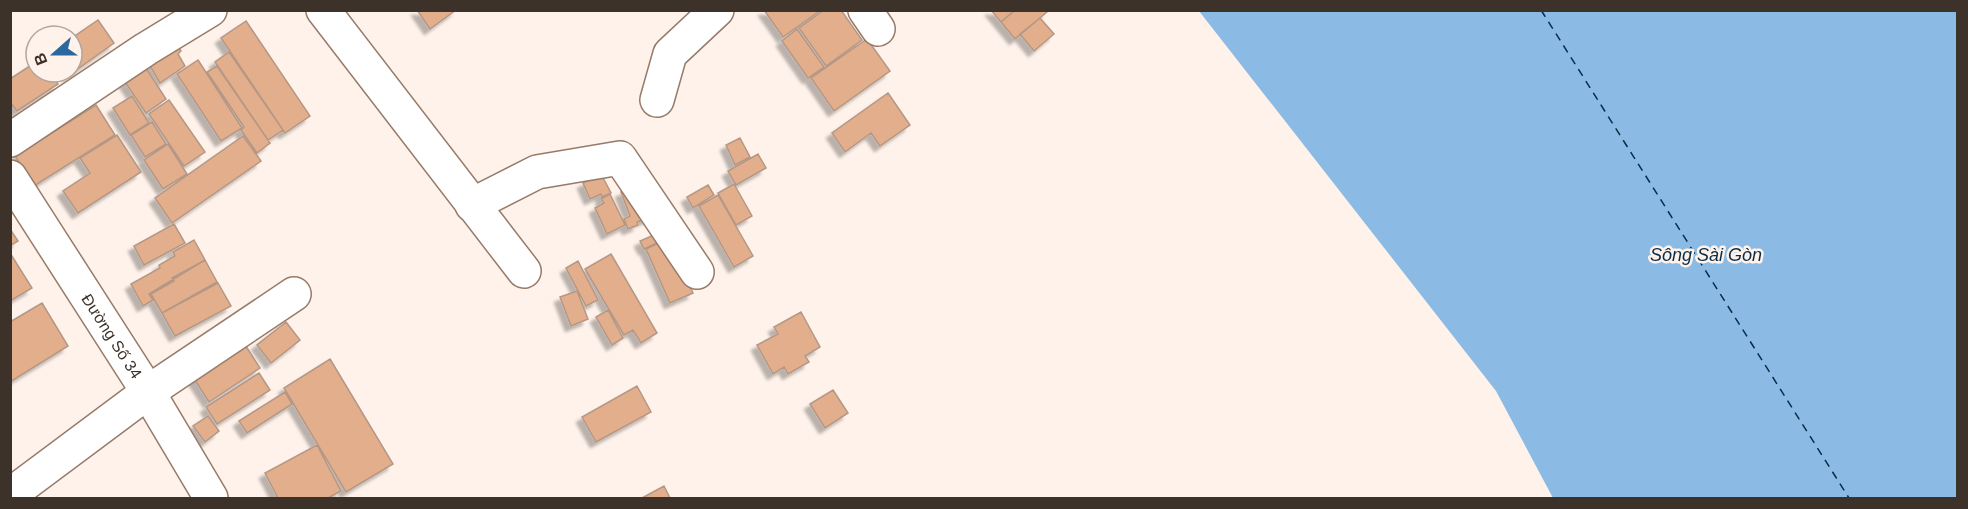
<svg xmlns="http://www.w3.org/2000/svg" width="1968" height="509" font-family="Helvetica,sans-serif">
<style>
.water{fill:#8bbae4}
.lines{fill:none;stroke-linecap:round;stroke-linejoin:round}
.ferry{stroke:#082d49;stroke-width:1.5;stroke-dasharray:8 6;stroke-linecap:butt}
.building{fill:#e3ae8c;stroke:#b49785;stroke-width:1.5;filter:url(#shadow)}
.minor-casing{stroke:#977b69;stroke-width:36}
.minor{stroke:#fff;stroke-width:33}
.labels{text-anchor:middle;stroke-width:5;stroke-linejoin:round;paint-order:stroke}
.street-label{font-size:16px;fill:#3d322a;stroke:#fef2ea}
.water-label{font-size:18px;font-style:italic;fill:#082d49;stroke:#fef2ea}
</style>
<defs>
<filter id="shadow"><feDropShadow dx="-5.5" dy="5.5" stdDeviation="1.5" flood-color="#0004"/></filter>
</defs>
<rect width="100%" height="100%" fill="#fef2ea"/>
<!-- water -->
<path class="water" d="M1199,11H1957V498H1553L1496,391Z"/>
<g class="lines">
<!-- ferry -->
<path class="ferry" d="M1541,10L1849,498"/>
</g>
<!-- building -->
<path class="building" d="M417,10H456L430,29Z
M764,10H821L783,37Z
M824,10H841L862,40L826,66L799,28Z
M991,10H1015L1001,22Z
M1015,10H1045L1047,12L1015,39L1001,22Z
M1040,18L1054,34L1034,51L1020,34Z
M98,20L114,43L68,76L66,72H72V38Z
M246,21L310,116L285,133L221,38Z
M797,29L824,67L808,78L782,41Z
M867,39L890,71L834,111L811,78Z
M174,41L181,51L178,54L185,66L160,83L146,59Z
M229,52L283,130L268,140L215,62Z
M198,60L242,128L221,141L177,74Z
M36,62V72H50L58,84L17,111L10,102V79Z
M217,66L270,143L257,153L241,130L244,127L207,72Z
M146,68L166,99L146,113L125,82Z
M888,93L910,125L880,146L871,133L845,152L832,133Z
M132,96L149,123L130,135L113,108Z
M169,100L205,152L184,166L149,114Z
M96,105L115,135L34,186L15,156Z
M152,122L166,144L145,157L131,135Z
M117,135L141,172L78,213L63,191L90,173L80,158Z
M243,136L261,161L172,223L155,198Z
M740,138L750,157L735,165L726,145Z
M168,144L187,174L163,189L144,160Z
M758,154L766,168L736,185L728,171Z
M601,174L611,193L602,197L601,194L590,199L583,183Z
M734,184L752,216L736,225L718,193Z
M708,185L714,195L693,208L687,197Z
M629,189L652,217L637,222L638,225L628,229L624,219L630,216L621,192Z
M610,194L625,225L607,234L595,208L604,203L601,199Z
M718,195L753,256L734,267L699,206Z
M174,224L185,243L144,265L134,246Z
M10,229L18,241L10,246Z
M658,233L661,241L644,249L640,241Z
M669,238L693,293L670,303L646,249Z
M194,240L205,260L149,294L153,300L143,306L131,284L160,268L159,265L175,256L173,252Z
M10,253L32,288L10,301Z
M611,254L657,333L641,343L633,330L624,335L585,269Z
M205,260L217,282L162,313L151,294L174,281L172,278Z
M578,261L598,300L586,306L566,268Z
M218,283L231,306L175,336L162,313Z
M577,291L588,319L571,326L560,297Z
M42,303L68,346L10,382V322Z
M608,310L623,338L612,345L596,317Z
M801,312L820,347L805,356L809,362L788,374L784,367L773,374L757,345L778,334L774,327Z
M286,322L300,340L271,363L257,345Z
M242,340L260,368L209,402L191,374Z
M330,359L393,464L346,492L284,388Z
M259,373L270,390L217,424L206,407Z
M637,386L651,412L596,442L582,417Z
M833,390L848,413L825,428L810,404Z
M285,392L292,404L247,433L239,421Z
M208,416L219,431L205,442L193,426Z
M317,445L341,491L328,498H278L265,473Z
M664,486L670,498H642Z"/>
<g class="lines">
<!-- minor casing -->
<g class="minor-casing">
<g id="minor">
<path d="M323,10L524,271"/>
<path d="M865,10L878,29"/>
<path d="M657,100L670,54L717,10"/>
<path d="M10,140L146,49L210,10"/>
<path id="s1" d="M10,177L148,392L211,498"/>
<path d="M472,205L537,172L620,158L697,272"/>
<path d="M10,495L148,392L294,294"/>
</g>
</g>
<!-- minor -->
<use href="#minor" class="minor"/>
</g>
<g class="labels">
<!-- street labels -->
<g class="street-label">
<text dy="6" stroke="none"><textPath href="#s1" startOffset="189">Đường Số 34</textPath></text>
</g>
<!-- water labels -->
<g class="water-label">
<text x="1706" y="261">Sông Sài Gòn</text>
</g>
</g>
<!-- border -->
<rect width="1968" height="509" fill="none" stroke="#3d322a" stroke-width="24"/>
<!-- north arrow -->
<g transform="translate(54 54) rotate(249)"><circle r="28" fill="#fef2ea" stroke="#b1a59d" stroke-width="1.5"/>
<path d="M0-4.5L10 22L0 15L-10 22Z" fill="#2a689e"/>
<text y="-9" font-size="16" font-weight="bold" text-anchor="middle" fill="#3d322a">B</text>
</g>
</svg>
